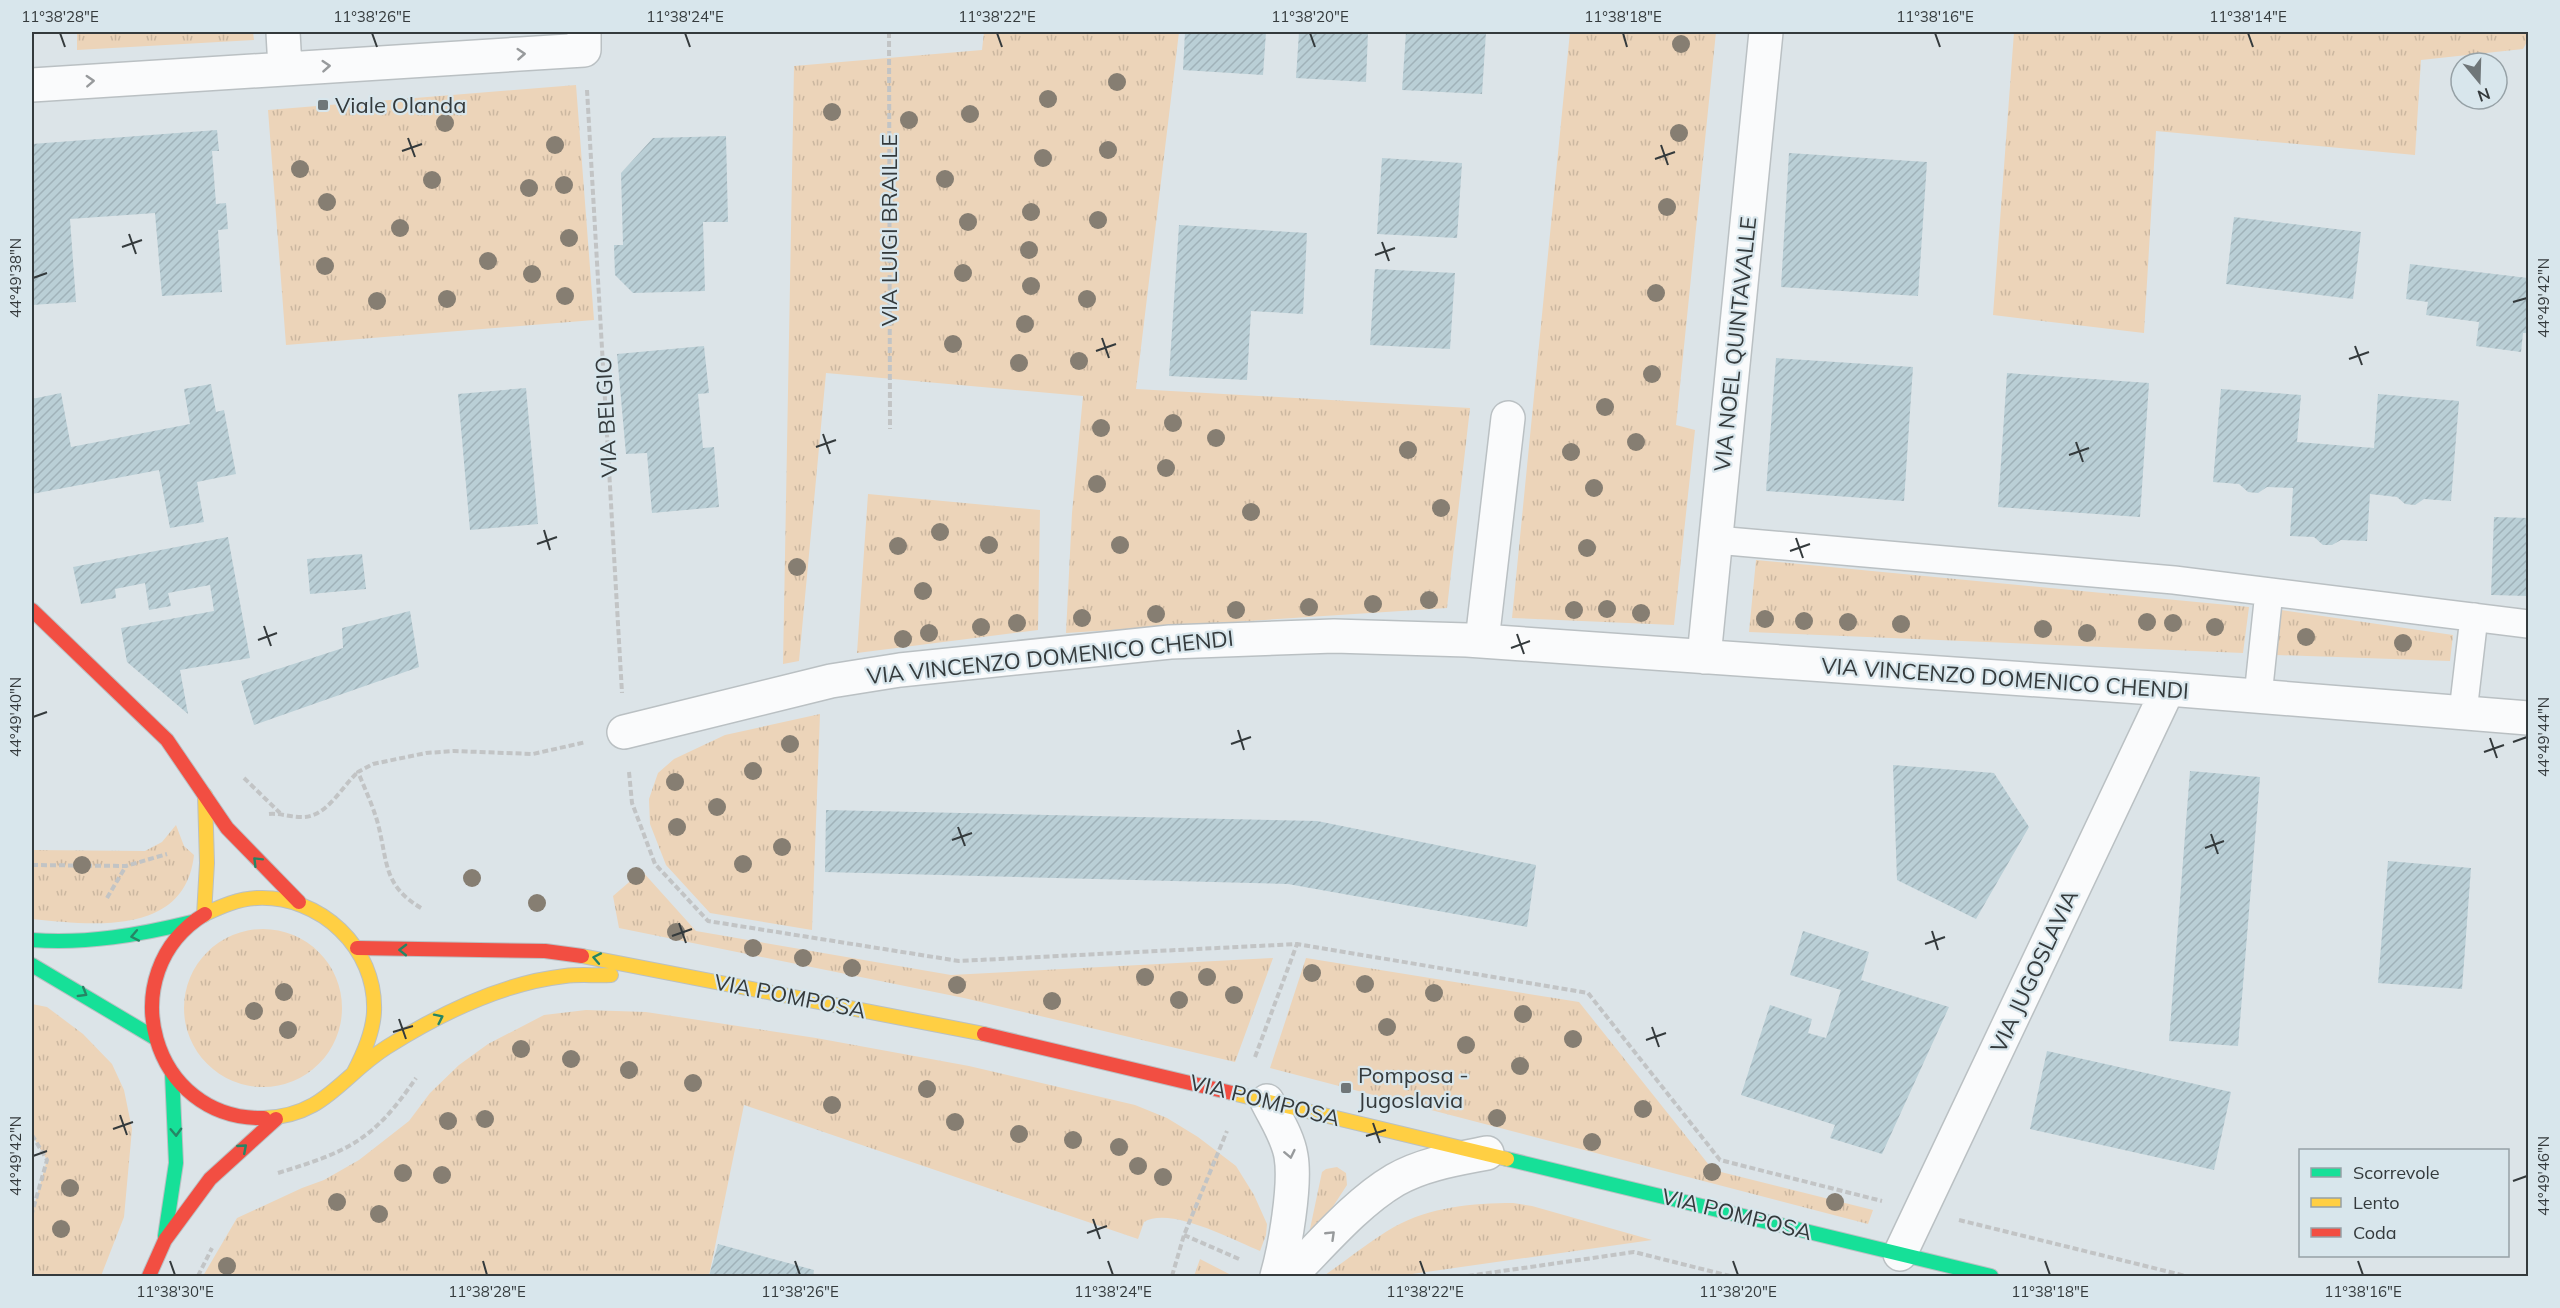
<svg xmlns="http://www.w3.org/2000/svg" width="2560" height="1308" font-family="Mulish,sans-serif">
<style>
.grass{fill:url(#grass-tufts)}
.building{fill:url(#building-hatch)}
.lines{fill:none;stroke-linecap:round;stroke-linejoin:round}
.lane-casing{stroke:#bac0c3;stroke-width:30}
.street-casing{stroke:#bac0c3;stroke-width:36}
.fast-casing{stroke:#bac0c3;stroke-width:16}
.slow-casing{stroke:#bac0c3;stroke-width:16}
.jam-casing{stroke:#bac0c3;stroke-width:16}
.path{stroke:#c2c4c5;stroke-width:4;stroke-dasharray:6 3;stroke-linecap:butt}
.lane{stroke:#fafbfc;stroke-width:27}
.street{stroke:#fafbfc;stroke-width:33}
.fast{stroke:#16e098;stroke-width:14}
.slow{stroke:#ffcf43;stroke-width:14}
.jam{stroke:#f24e42;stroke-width:14}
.tree{fill:#867e72}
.oneway{stroke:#979a9c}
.oneway2{stroke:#268565}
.ticks{fill:none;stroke:#343a3c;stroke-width:2}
.poi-dot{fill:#6f7678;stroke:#d8e6ec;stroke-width:2}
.labels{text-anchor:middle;stroke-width:4.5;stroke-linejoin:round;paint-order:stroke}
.poi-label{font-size:22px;fill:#343a3c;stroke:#d8e6ec;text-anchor:start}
.street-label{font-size:22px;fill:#343a3c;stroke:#d8e6ec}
.neatline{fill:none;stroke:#343a3c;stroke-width:2}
.ticks-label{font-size:15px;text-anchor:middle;fill:#343a3c}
</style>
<defs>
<pattern id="grass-tufts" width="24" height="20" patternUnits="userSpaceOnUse" patternTransform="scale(1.5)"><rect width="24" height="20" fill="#ecd4b9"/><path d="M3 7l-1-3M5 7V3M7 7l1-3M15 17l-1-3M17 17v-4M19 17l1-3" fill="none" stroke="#cbb7a0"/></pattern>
<pattern id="building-hatch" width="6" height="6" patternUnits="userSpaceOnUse" patternTransform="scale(1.5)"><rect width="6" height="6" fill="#bacfd6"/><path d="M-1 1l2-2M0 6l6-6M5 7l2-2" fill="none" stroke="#a0b2b9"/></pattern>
</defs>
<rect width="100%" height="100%" fill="#dce4e8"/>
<!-- grass -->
<path class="grass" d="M77,32H253L254,40L77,50Z
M984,32H1179L1136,389L1470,408L1447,608L1066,633L1072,513L1083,396L826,373L799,661L783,664L794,66L982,50Z
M1570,32H1716L1676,425L1695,430L1674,625L1512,618Z
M2014,32H2528V40L2523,49L2421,60L2415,155L2156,131L2144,333L1993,315Z
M576,85L594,320L286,345L268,110Z
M868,494L1040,510L1038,630L857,653Z
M1756,560L2249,607L2243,653L1749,632Z
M2281,610L2453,635L2450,661L2276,655Z
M820,714L812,930L710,913L666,865L650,824L649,799L658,773L674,759L725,735Z
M176,825L184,846L194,855C185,937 92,925 32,919V850L145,851L162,842Z
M642,871L696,931L951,975L1273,958L1235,1062L964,998L619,928L613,896Z
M184 1008a79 79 0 1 1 158 0a79 79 0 1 1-158 0Z
M1306,958L1579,1002L1713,1170L1873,1210L1868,1224L1270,1068Z
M32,1004L47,1007L83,1034L112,1064L124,1090L132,1129L124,1217L101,1276H32V1213L47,1160L32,1135Z
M586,1010L646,1012L816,1038L969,1066L1135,1105L1167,1118L1198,1137L1236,1166L1254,1195L1267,1224L1266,1235L1260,1251C1233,1240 1170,1206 1144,1222L1138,1239L744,1105L709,1276H203L237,1218L302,1188L324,1180L359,1160L409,1121L430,1093L459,1065L488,1044L544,1015Z
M1337,1167L1346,1173L1347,1185L1306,1248L1322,1172L1326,1169Z
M1513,1203L1532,1206L1652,1240L1398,1276L1325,1275C1348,1259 1370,1241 1394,1227C1430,1207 1473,1203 1513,1203Z
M1200,1259L1233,1276H1194Z"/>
<!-- building -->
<path class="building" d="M1185,32H1266L1263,75L1183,70Z
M1299,32H1368L1366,82L1296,78Z
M1406,32H1486L1482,94L1402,90Z
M217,130L219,151H212L216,204L226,203L228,229L218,230L222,292L162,296L155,213L70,219L76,302L32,305V144Z
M726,136L728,222H703L705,291L633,293L615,275L614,245H623L621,173L653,138Z
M1789,153L1927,162L1918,296L1781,287Z
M1382,158L1462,163L1457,238L1377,234Z
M2234,217L2361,232L2353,299L2226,284Z
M1179,225L1307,233L1303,314L1251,311L1247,380L1169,376Z
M2410,264L2528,278V333H2523L2521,352L2476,346L2479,322L2426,315L2428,302L2406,299Z
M1375,269L1455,273L1450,349L1370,345Z
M704,346L709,393L698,394L703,448L714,447L719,507L652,513L647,453L626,454L617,354Z
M1776,358L1913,367L1904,501L1766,491Z
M2007,373L2149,383L2140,517L1998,507Z
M211,384L216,412L224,410L236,474L197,482L204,522L170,528L159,470L32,494V399L61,393L71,447L190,424L184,389Z
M526,388L538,524L470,530L458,394Z
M2221,389L2301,395L2297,442L2374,448L2378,394L2459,401L2451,501L2424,499L2415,505L2405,504L2397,497L2370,494L2367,541L2341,540L2332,545H2323L2314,537L2290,536L2293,488L2267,487L2258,493L2248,492L2239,484L2213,482Z
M2494,517L2528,518V596L2491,595Z
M228,537L250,658L180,670L188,714L127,662L121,628L214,611L210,585L168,593L171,606L149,610L145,583L115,589L116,598L81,604L73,567Z
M362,554L366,589L310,594L307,559Z
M410,611L419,667L254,725L241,681L343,648L342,628Z
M1893,765L1994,773L2029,827L1976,919L1897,880Z
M2190,771L2260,777L2238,1046L2169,1041Z
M826,810L1317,821L1536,865L1527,927L1288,884L825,872Z
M2388,861L2471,868L2462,989L2378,983Z
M1803,931L1869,952L1861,980L1949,1007L1882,1154L1830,1138L1835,1125L1741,1095L1770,1005L1812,1019L1808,1033L1826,1038L1841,990L1790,975Z
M2047,1051L2231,1092L2214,1170L2030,1129Z
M718,1244L814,1270L813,1276H709Z"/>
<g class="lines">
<!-- lane casing -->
<g class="lane-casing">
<path id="lane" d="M1716,540L2174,580L2528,624
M2258,696L2269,592
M2463,712L2474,617"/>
</g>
<!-- street casing -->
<g class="street-casing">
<path id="street" d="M283,32L285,68
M32,85L584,50V32
M1482,641L1508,418
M1704,657L1766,32
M624,732L831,681L900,670L1170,642L1334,636L1467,640L2168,689L2528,718
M1267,1101C1276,1119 1288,1137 1291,1156C1296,1185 1285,1248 1277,1276
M1900,1254L2168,689
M1290,1276C1321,1245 1356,1203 1395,1180C1423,1164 1456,1159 1487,1153"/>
</g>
<!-- fast casing -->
<g class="fast-casing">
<path id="fast" d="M32,940C87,944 139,935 192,922
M32,965L155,1038
M1507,1159L1991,1276
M165,1236L176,1163L172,1073"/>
</g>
<!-- slow casing -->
<g class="slow-casing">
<path id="slow" d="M205,914C222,906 238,899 257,898C320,895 377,948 374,1012C373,1033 364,1053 354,1072
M204,915L207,863L205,795
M582,956L984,1034
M1232,1093L1507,1159
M264,1118C325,1116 341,1076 387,1047C441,1013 502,983 565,976C580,974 596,976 611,975"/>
</g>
<!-- jam casing -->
<g class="jam-casing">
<path id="jam" d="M32,610L167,740L227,828L299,902
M205,914C110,972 151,1121 264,1118
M357,948L545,951L582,956
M984,1034L1232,1093
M149,1276L165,1240L210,1179L276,1119"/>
</g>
<!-- path -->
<path class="path" d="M889,32L890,429
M587,90L622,693
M629,772L632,803L655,864L708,921L959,961L1297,944L1588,993L1720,1160L1882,1201
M244,778L280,813
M269,814C280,813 290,817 301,817C327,818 341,787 358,772
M32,865L126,866L167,854
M107,898L126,866
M421,908C383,885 388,863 378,824C373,806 365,789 358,772L373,764L426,753L454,751L533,754L586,742
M1255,1057L1297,944
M32,1135L47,1160L32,1213
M278,1173C349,1151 373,1141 416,1078
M1959,1220L2186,1276
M1184,1235L1239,1259
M198,1276L212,1248
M1172,1276L1184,1235L1227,1131
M1468,1276L1634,1252L1730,1276"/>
<!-- lane -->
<use href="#lane" class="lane"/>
<!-- street -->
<use href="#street" class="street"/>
<!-- fast -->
<use href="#fast" class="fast"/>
<!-- slow -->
<use href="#slow" class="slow"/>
<!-- jam -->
<use href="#jam" class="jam"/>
</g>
<!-- trees -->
<g class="tree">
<circle cx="1681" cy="44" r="9"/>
<circle cx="1117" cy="82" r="9"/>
<circle cx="1048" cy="99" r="9"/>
<circle cx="832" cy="112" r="9"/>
<circle cx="970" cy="114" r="9"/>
<circle cx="909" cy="120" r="9"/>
<circle cx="445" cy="123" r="9"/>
<circle cx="1679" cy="133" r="9"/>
<circle cx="555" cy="145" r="9"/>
<circle cx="1108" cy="150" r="9"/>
<circle cx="1043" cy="158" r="9"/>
<circle cx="300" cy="169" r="9"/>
<circle cx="945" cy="179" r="9"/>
<circle cx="432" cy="180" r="9"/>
<circle cx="564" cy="185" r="9"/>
<circle cx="529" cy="188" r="9"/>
<circle cx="327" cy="202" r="9"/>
<circle cx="1667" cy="207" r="9"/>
<circle cx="1031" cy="212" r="9"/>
<circle cx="1098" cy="220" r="9"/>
<circle cx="968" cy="222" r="9"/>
<circle cx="400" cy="228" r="9"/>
<circle cx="569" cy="238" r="9"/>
<circle cx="1029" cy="250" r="9"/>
<circle cx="488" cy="261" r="9"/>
<circle cx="325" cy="266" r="9"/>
<circle cx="963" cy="273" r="9"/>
<circle cx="532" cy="274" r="9"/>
<circle cx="1031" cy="286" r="9"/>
<circle cx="1656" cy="293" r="9"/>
<circle cx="565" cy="296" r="9"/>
<circle cx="447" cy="299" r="9"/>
<circle cx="1087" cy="299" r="9"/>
<circle cx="377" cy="301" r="9"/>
<circle cx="1025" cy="324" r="9"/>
<circle cx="953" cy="344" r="9"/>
<circle cx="1079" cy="361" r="9"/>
<circle cx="1019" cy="363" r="9"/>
<circle cx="1652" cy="374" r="9"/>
<circle cx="1605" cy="407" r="9"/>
<circle cx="1173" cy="423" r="9"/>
<circle cx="1101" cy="428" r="9"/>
<circle cx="1216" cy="438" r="9"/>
<circle cx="1636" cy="442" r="9"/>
<circle cx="1408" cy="450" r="9"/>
<circle cx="1571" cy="452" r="9"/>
<circle cx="1166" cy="468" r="9"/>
<circle cx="1097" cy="484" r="9"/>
<circle cx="1594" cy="488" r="9"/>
<circle cx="1441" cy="508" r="9"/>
<circle cx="1251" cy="512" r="9"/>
<circle cx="940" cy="532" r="9"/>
<circle cx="989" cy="545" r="9"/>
<circle cx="1120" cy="545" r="9"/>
<circle cx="898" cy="546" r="9"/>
<circle cx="1587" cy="548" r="9"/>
<circle cx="797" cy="567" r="9"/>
<circle cx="923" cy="591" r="9"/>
<circle cx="1429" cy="600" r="9"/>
<circle cx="1373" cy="604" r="9"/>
<circle cx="1309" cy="607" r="9"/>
<circle cx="1607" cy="609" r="9"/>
<circle cx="1236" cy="610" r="9"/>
<circle cx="1574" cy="610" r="9"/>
<circle cx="1641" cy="613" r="9"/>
<circle cx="1156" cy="614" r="9"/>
<circle cx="1082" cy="618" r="9"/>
<circle cx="1765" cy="619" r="9"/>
<circle cx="1804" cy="621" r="9"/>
<circle cx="1848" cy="622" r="9"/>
<circle cx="2147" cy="622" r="9"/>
<circle cx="1017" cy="623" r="9"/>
<circle cx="2173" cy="623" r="9"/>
<circle cx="1901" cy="624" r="9"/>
<circle cx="981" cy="627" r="9"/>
<circle cx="2215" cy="627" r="9"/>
<circle cx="2043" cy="629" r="9"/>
<circle cx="929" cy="633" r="9"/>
<circle cx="2087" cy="633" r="9"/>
<circle cx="2306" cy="637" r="9"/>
<circle cx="903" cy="639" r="9"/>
<circle cx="2403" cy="643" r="9"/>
<circle cx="790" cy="744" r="9"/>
<circle cx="753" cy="771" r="9"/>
<circle cx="675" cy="782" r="9"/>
<circle cx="717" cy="807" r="9"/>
<circle cx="677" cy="827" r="9"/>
<circle cx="782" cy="847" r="9"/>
<circle cx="743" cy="864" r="9"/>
<circle cx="82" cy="865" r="9"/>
<circle cx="636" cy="876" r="9"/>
<circle cx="472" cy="878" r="9"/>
<circle cx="537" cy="903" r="9"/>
<circle cx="676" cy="932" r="9"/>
<circle cx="753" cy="948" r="9"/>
<circle cx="803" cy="958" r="9"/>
<circle cx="852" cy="968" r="9"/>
<circle cx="1312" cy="973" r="9"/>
<circle cx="1145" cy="977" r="9"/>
<circle cx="1207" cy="977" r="9"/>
<circle cx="1365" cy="984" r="9"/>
<circle cx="957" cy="985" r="9"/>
<circle cx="284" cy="992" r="9"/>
<circle cx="1434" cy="993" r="9"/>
<circle cx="1234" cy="995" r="9"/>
<circle cx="1179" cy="1000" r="9"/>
<circle cx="1052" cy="1001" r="9"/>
<circle cx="254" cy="1011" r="9"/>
<circle cx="1523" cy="1014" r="9"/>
<circle cx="1387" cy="1027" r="9"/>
<circle cx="288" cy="1030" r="9"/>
<circle cx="1573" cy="1039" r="9"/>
<circle cx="1466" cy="1045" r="9"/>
<circle cx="521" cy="1049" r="9"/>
<circle cx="571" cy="1059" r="9"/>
<circle cx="1520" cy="1066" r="9"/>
<circle cx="629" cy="1070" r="9"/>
<circle cx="693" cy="1083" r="9"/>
<circle cx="927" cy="1089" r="9"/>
<circle cx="832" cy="1105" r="9"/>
<circle cx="1643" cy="1109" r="9"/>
<circle cx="1497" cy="1118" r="9"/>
<circle cx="485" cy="1119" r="9"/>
<circle cx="448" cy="1121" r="9"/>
<circle cx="955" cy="1122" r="9"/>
<circle cx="1019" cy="1134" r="9"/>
<circle cx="1073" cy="1140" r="9"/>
<circle cx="1592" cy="1142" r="9"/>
<circle cx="1119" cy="1147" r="9"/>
<circle cx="1138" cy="1166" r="9"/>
<circle cx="1712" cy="1172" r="9"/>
<circle cx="403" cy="1173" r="9"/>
<circle cx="442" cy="1175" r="9"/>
<circle cx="1163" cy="1177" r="9"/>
<circle cx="70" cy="1188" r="9"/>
<circle cx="337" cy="1202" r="9"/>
<circle cx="1835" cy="1202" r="9"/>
<circle cx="379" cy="1214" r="9"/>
<circle cx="61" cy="1229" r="9"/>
<circle cx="227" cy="1266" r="9"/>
</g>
<!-- one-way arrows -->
<defs><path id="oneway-chevron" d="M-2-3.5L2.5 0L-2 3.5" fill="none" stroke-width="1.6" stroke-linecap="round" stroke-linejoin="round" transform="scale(1.5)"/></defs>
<g class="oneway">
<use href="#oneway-chevron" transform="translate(521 54) rotate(-4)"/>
<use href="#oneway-chevron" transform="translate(326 66) rotate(-4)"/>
<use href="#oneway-chevron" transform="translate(90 81) rotate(-3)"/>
<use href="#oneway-chevron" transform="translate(1290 1154) rotate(78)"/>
<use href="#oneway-chevron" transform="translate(1331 1235) rotate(-44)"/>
</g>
<g class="oneway2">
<use href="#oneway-chevron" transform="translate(257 861) rotate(-135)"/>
<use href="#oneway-chevron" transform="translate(135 936) rotate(169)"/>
<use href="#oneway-chevron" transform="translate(403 950) rotate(-179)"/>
<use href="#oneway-chevron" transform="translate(597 958) rotate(-169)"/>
<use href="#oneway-chevron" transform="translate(83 993) rotate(31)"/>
<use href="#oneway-chevron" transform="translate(439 1018) rotate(-26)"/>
<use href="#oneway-chevron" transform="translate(176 1132) rotate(88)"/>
<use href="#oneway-chevron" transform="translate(243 1148) rotate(-41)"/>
</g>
<!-- ticks -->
<path class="ticks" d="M60,33L65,47M372,33L377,47M685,33L690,47M997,33L1002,47M1310,33L1315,47M1623,33L1627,47M1935,33L1940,47M2248,33L2253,47M408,138L415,157M1661,145L1668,165M402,151L422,144M1655,159L1675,152M129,234L136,254M1382,242L1389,261M122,247L142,240M1375,255L1395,248M33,278L47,273M2513,302L2527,298M1102,338L1109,358M2355,346L2362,365M1096,351L1116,344M2349,359L2369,352M823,434L830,454M2076,442L2083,462M816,447L836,440M2069,455L2089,448M544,530L550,550M1796,538L1803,558M537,544L557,537M1790,551L1810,544M264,626L271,646M1517,634L1524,654M258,640L277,633M1511,648L1530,641M33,717L47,712M1238,730L1244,750M2490,738L2497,758M2513,742L2527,737M1231,744L1251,737M2484,752L2504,745M958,827L965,846M2211,834L2218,854M952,840L972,833M2205,848L2224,841M679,923L686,943M1932,931L1938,950M672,936L692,929M1925,944L1945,937M399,1019L406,1039M1652,1027L1659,1047M393,1032L413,1026M1646,1040L1666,1033M120,1115L127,1135M1373,1123L1380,1143M113,1129L133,1122M1366,1136L1386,1130M33,1156L47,1151M2513,1181L2527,1176M1093,1219L1100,1239M1087,1233L1107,1226M170,1261L175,1275M483,1261L487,1275M795,1261L800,1275M1108,1261L1113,1275M1420,1261L1425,1275M1733,1261L1738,1275M2045,1261L2050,1275M2358,1261L2363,1275"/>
<!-- markers -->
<g class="poi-dot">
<rect x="317" y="99" width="12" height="12" rx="3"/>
<rect x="1340" y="1082" width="12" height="12" rx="3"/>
</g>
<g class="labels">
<!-- poi labels -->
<g class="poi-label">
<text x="335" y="113">Viale Olanda</text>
<text x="1358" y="1083">Pomposa -<tspan x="1358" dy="25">Jugoslavia</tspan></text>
</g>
<!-- street labels -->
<g class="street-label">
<text transform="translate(889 230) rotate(-90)" y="8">VIA LUIGI BRAILLE</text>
<text transform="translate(1735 344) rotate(-84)" y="8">VIA NOEL QUINTAVALLE</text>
<text transform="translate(606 417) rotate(-93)" y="8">VIA BELGIO</text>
<text transform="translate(1050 657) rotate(-6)" y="8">VIA VINCENZO DOMENICO CHENDI</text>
<text transform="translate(2005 678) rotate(4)" y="8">VIA VINCENZO DOMENICO CHENDI</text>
<text transform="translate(2034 971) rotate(-65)" y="8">VIA JUGOSLAVIA</text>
<text transform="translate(790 996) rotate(11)" y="8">VIA POMPOSA</text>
<text transform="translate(1265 1100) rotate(14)" y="8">VIA POMPOSA</text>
<text transform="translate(1737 1214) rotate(14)" y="8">VIA POMPOSA</text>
</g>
</g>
<!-- border -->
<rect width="2560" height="1308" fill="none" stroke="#d8e6ec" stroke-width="66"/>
<!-- legend -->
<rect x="2299" y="1149" width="210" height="108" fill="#d8e6ec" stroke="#96a1a6" stroke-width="1.5"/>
<rect x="2311" y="1168" width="30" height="9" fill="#16e098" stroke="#96a1a6" stroke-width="1.5"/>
<text x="2353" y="1179" font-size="18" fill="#343a3c">Scorrevole</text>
<rect x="2311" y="1198" width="30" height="9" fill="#ffcf43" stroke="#96a1a6" stroke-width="1.5"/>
<text x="2353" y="1209" font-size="18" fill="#343a3c">Lento</text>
<rect x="2311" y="1228" width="30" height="9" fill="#f24e42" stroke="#96a1a6" stroke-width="1.5"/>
<text x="2353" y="1239" font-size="18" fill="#343a3c">Coda</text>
<!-- north arrow -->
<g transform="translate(2479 81) rotate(161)"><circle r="28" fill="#d8e6ec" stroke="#96a1a6" stroke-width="1.5"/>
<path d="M0-4.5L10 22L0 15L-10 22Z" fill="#6f7678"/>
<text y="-9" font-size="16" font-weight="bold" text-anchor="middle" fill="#343a3c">N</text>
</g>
<rect x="33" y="33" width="2494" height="1242" class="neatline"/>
<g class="ticks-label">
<text x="60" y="22">11°38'28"E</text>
<text x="372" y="22">11°38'26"E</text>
<text x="685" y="22">11°38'24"E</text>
<text x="997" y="22">11°38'22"E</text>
<text x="1310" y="22">11°38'20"E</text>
<text x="1623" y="22">11°38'18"E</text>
<text x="1935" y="22">11°38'16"E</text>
<text x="2248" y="22">11°38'14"E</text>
<text transform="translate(16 278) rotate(-90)" y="5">44°49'38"N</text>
<text transform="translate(2544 298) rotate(-90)" y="5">44°49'42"N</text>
<text transform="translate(16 717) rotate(-90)" y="5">44°49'40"N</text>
<text transform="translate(2544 737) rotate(-90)" y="5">44°49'44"N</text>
<text transform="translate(16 1156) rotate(-90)" y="5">44°49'42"N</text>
<text transform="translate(2544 1176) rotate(-90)" y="5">44°49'46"N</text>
<text x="175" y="1297">11°38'30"E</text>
<text x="487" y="1297">11°38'28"E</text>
<text x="800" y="1297">11°38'26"E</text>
<text x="1113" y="1297">11°38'24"E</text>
<text x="1425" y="1297">11°38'22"E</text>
<text x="1738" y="1297">11°38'20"E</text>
<text x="2050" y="1297">11°38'18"E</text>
<text x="2363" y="1297">11°38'16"E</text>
</g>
</svg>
